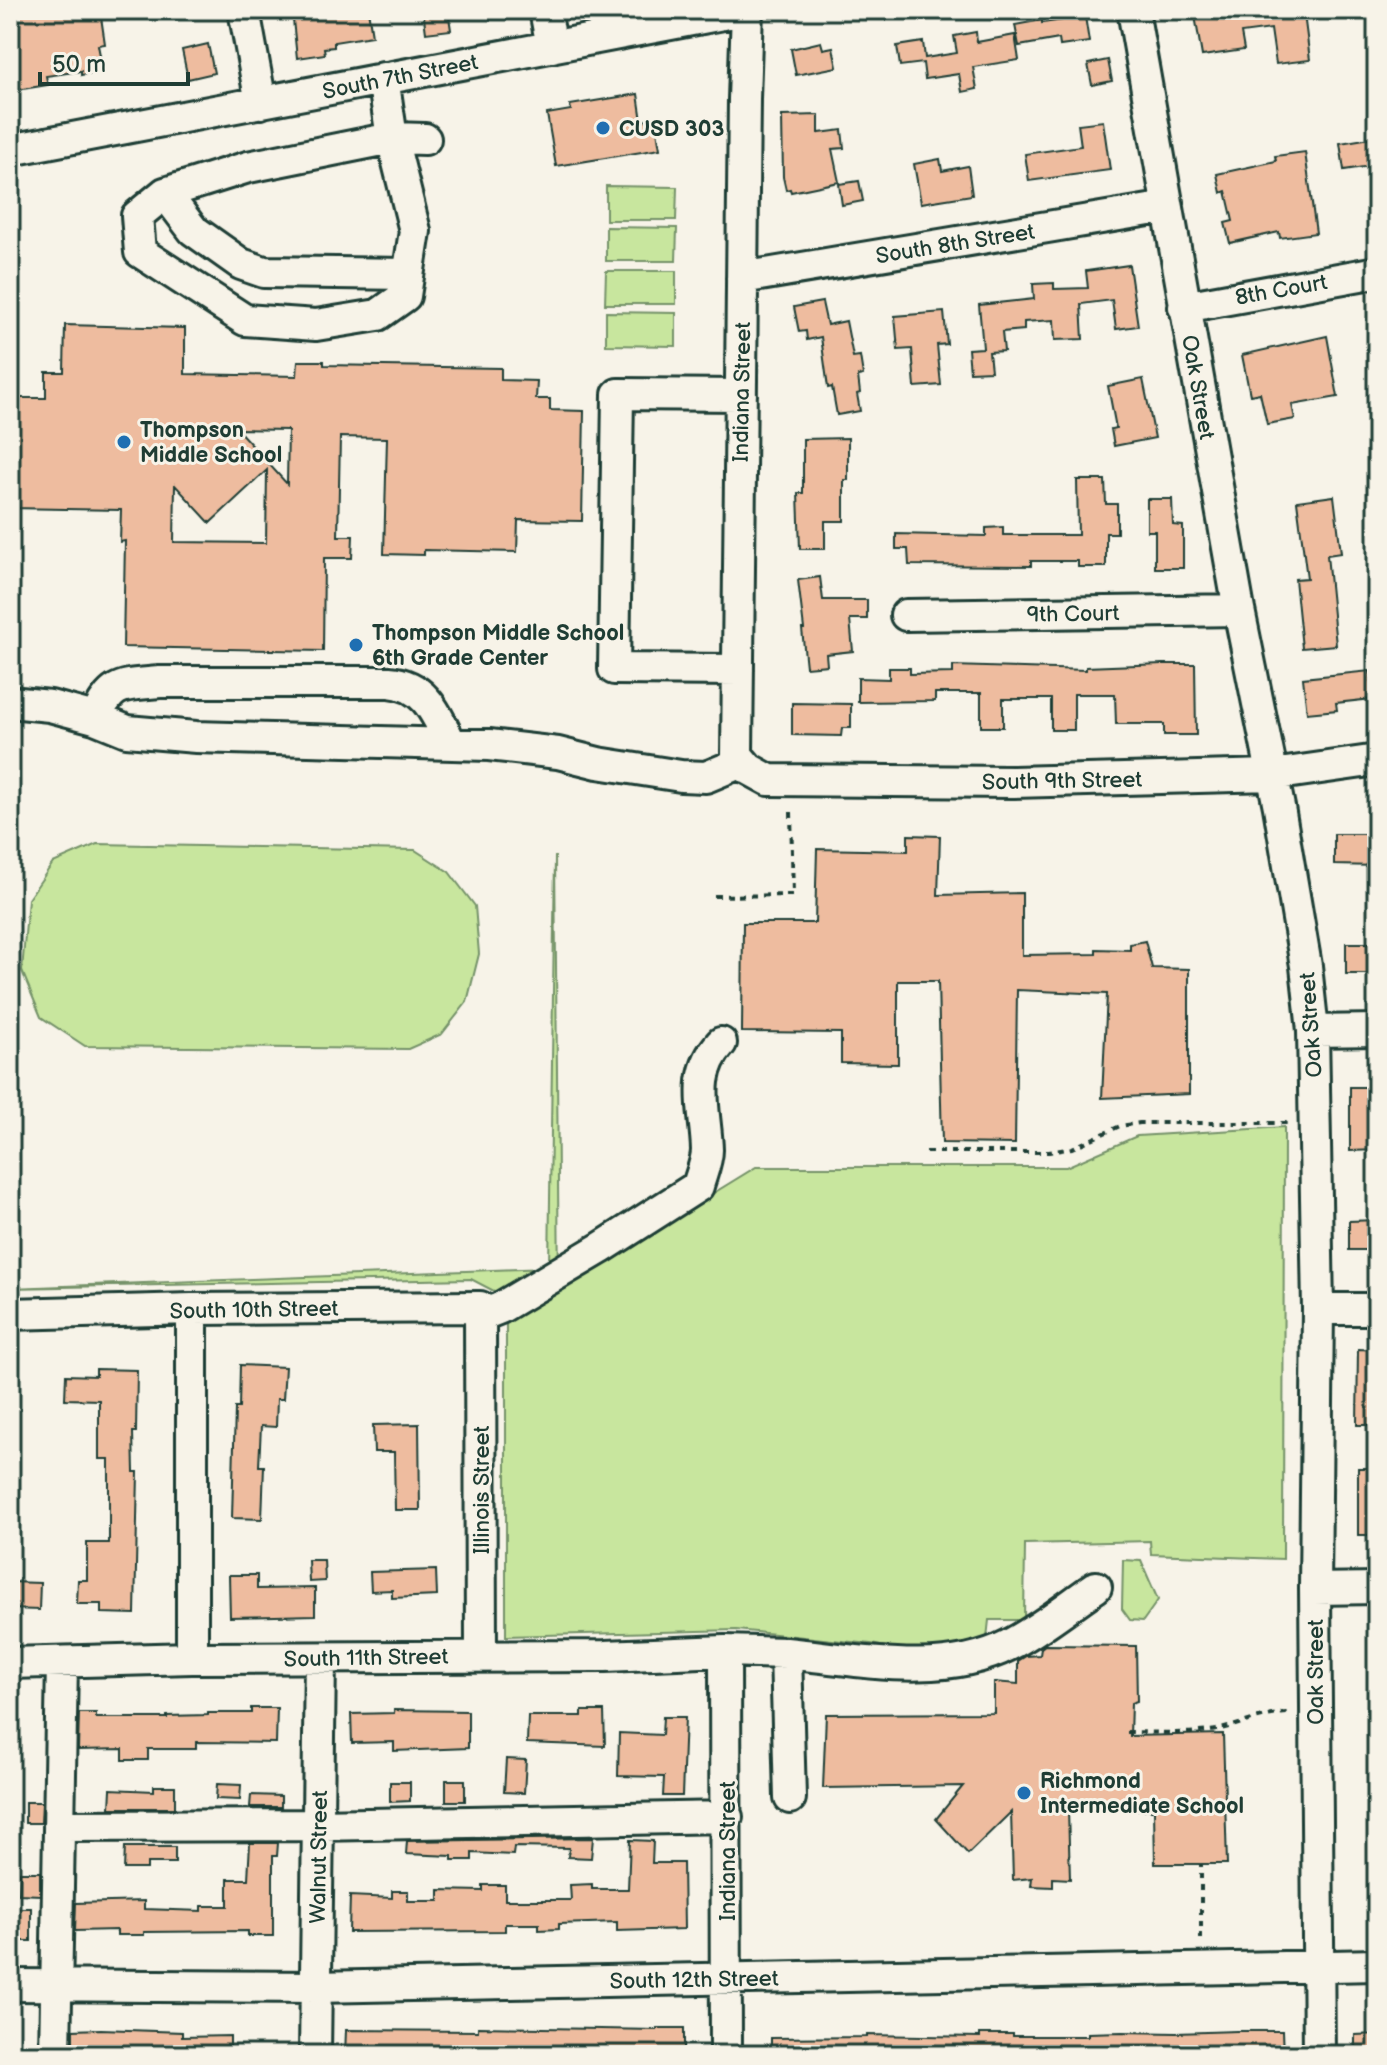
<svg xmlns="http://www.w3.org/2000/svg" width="1387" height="2065" font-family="'Balsamiq Sans',sans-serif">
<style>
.green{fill:#c8e69e;stroke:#749269;stroke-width:2}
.building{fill:#eebc9f;stroke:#1f3d34;stroke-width:2;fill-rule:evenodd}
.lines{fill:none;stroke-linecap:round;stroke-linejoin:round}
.minor-casing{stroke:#1f3d34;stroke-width:36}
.path{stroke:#1f3d34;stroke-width:4;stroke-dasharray:6 6;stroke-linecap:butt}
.minor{stroke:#f7f3e8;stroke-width:30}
.poi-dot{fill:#1f6fb2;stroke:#f7f3e8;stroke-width:3}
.labels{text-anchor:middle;stroke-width:6;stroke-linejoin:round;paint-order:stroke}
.street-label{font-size:22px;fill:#1f3d34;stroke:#f7f3e8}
.poi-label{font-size:22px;font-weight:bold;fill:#1f3d34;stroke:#f7f3e8;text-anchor:start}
</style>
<rect width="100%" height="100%" fill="#f7f3e8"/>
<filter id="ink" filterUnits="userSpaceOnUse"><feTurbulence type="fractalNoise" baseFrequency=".0125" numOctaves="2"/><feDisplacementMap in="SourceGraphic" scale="16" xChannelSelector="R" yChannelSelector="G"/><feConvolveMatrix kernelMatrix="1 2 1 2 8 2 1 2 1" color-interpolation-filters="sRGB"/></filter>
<g filter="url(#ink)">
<!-- green -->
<path class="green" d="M606,186L677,187L676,220H606Z
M606,227L677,228L676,261H606Z
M606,271H676V304H605Z
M606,312L676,313V346L606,345Z
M97,844L415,850L449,872L475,906L479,954L467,1002L442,1034L408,1049L85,1046L41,1017L22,971L28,899L53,863Z
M555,856L559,1288L756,1167H1066L1137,1136L1284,1127L1283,1559L1151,1554L1150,1541L1025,1544L1024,1620H989L987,1638L955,1654L891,1653V1648L871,1644L736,1630L506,1636V1323L494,1291L471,1279L10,1288L549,1268Z
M1123,1560L1141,1561L1158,1600L1143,1621L1130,1620L1122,1609Z"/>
<!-- building -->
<path class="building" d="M10,10H100L105,44L98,45L103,71L81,75V71L46,76L48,85L10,91Z
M292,10H368L372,36L334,42V47L324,48L325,54L297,58Z
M423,10H448L451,30L426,33Z
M1070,10H1084L1089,42L1060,46L1059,39L1019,46L1015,25L1042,20V23L1071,19Z
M1194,10H1284L1285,16L1304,14L1310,60L1276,64L1271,29L1241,33L1244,50L1202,56Z
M976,32L977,42L1015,35L1019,60L973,67L977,89L962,92L959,74L925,79L923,63L900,66L897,46L923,42L925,58L957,53L954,36Z
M821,42L823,49L833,47L837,67L796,75L791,49Z
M208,44L214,73L188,79L182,50Z
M1108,60L1112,81L1092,85L1088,64Z
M638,94L642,121L655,118L660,149L556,166L547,114L571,110L570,105Z
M819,115V133L842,130L844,148L832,149L839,182L791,192L790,189L786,190L783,177L782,116Z
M1103,121L1110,170L1029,181L1025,154L1081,146L1078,124Z
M1377,137V165L1344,170L1340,143Z
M1305,152L1316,233L1280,238L1279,232L1230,243L1225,223L1233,221L1226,191L1221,193L1217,174L1276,161L1275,156Z
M940,159L942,171L968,166L972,195L921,203L914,164Z
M859,181L863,201L842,205L839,184Z
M1129,265L1138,326L1116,329L1112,300L1081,304L1083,339L1055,340L1054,320L1024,322V330L1002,332L1004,351L989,352L991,371L970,372L968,349L983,348L979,305L1034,299L1033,284L1054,283V289L1088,288L1086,271Z
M822,302L827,325L846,321L853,357L860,356L863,375L858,376L860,393L857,394L860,411L837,415L832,387L828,388L821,337L807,340L806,331L799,332L794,307Z
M944,312L947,344L937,345L941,385L915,387L912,349L898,350L895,316Z
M65,325L185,328V374L297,376L298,361H324V365L501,368V380L537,381L536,399H550V410L584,411L582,521L518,520L517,552L424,550V555L384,554L387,438L340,437L338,536H353L352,558H324L323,651L123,647L125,541L120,542L121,510L10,508V398H46V372H64ZM237,429L288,430L287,484ZM267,470L266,543L174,542L175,485L210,523Z
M1327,336L1338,397L1292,405L1295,419L1267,424L1260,393L1250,395L1242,355Z
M1143,379L1155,438L1114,446L1111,429L1116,428L1108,386Z
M848,438V480H844V521H825V549H800L798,493H803V439Z
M1077,480H1105L1106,504H1117V533H1106V567H1078V561H1031V566L909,565L908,549H896V534L986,536V528L1003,527V535H1078Z
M1334,496L1341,553L1327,555L1336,645L1302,648L1295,579L1307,578L1297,501Z
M1147,499H1172L1173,525L1183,526V568H1155V531H1147Z
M820,577L823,600H867V619H850L853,651L826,654L827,665L806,667L802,629H804L798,580Z
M1163,664H1195L1196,735H1164V724H1116L1115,694H1074V730H1051V699H1003V727H981V693H935V701L858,702V678L889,679V668H910V674L953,673V666L1086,670V667Z
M1370,671L1372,699L1336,703L1337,710L1307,713L1303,678Z
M792,703L851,704V728H842L841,736L792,735Z
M1334,834H1377V866L1334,865Z
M908,835L940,836L938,895L1022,893V955L1096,954V949L1130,950V944L1145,941L1152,968L1189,969V1094L1102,1098L1107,994L1017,990L1015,1144L942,1143L938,981H898V1064L841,1063V1033L742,1032L743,923H815L817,849L908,851Z
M1346,943H1377V974H1346Z
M1350,1087H1377V1150L1350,1151Z
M1377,1220V1250H1349V1221Z
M1358,1349L1377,1350V1425H1357Z
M240,1365L285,1367L283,1399H277L276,1427L261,1426L259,1466H264L262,1519L232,1518L235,1408H239Z
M96,1369L137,1370L136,1432H133L134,1472H138L135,1614L101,1613V1604H77L78,1580H87V1543H109V1459H99V1400L65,1399L66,1375L96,1376Z
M419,1424L420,1510H395L394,1452H374L373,1425Z
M1358,1468H1377V1535H1358Z
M308,1560H324L325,1581L309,1582Z
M436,1570L437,1596L392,1598V1590L371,1591L370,1572Z
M229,1575H257V1589L315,1588V1615L230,1617Z
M10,1582L40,1583L39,1610L10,1609Z
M1045,1645L1136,1646L1137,1701L1131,1703L1130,1736L1223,1734L1227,1864H1155L1154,1810H1068L1070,1879L1053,1878V1887L1031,1886L1032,1878L1013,1880L1011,1812L968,1854L936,1819L963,1786L823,1788L826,1714L994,1713V1682L1018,1684V1661L1026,1656L1040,1655L1041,1648Z
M251,1708H277L276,1743L196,1742V1749H148V1760H123V1749L78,1750L79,1713H96V1718H167V1716L208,1715V1713H251Z
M394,1710L468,1711V1748L394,1751V1742L352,1743L351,1714L394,1713Z
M582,1711H604L605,1746L527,1743L528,1716H582Z
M663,1717H685L682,1796H663L664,1777L618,1776L619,1733L662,1735Z
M506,1759L526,1760L524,1793L504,1792Z
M446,1780H465V1801H446Z
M390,1782H410V1801L390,1802Z
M217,1784L241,1785L240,1800L216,1799Z
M154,1786H175V1808H110L111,1789L154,1791Z
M251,1795L281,1796V1807H250Z
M25,1802H42L41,1823H25Z
M593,1838L591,1858L568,1857L569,1848L514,1847L513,1855L472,1853V1860H452V1856L406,1854L407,1841Z
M630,1840L653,1841L652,1863H683L684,1929L617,1931V1922L559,1924V1929L539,1930V1924H505V1931L349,1932L350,1896L392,1898V1891H408V1901H439V1890L483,1891V1885H505V1900H571L570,1885L592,1884V1889H628Z
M250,1843H278L277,1856H273V1936H248V1931L144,1932V1935H117V1930L75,1931L76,1903L144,1901V1909L202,1911V1906H228V1879H248Z
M125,1847H175V1863H147V1869H124Z
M20,1872H40V1895L19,1894Z
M10,1908H31V1941H10Z
M478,2027L657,2030V2028H684V2055H345L346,2030L478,2031Z
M101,2029L182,2032V2037L230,2036V2055H73V2030Z
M1237,2031H1282L1283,2055H771V2038L867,2037V2035L980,2037V2034H1013V2036H1088V2033L1122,2032L1176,2033Z
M1377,2034V2055H1355V2035Z"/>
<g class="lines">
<!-- minor casing -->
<g class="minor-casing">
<path id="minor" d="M244,10L261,103
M545,10L552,47
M747,10L744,99L737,755L749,769L769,780L1013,782L1272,775L1377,760
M1133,10L1239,610L1279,807L1306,966L1313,1031L1318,1309L1315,1589L1319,2055
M383,78L392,138L415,231L405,296L378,315L316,325L245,320L140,252L137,216L165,193L248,167L392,138L425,139
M10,150L744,10
M165,193L193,230L241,264L264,272L408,274
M742,278L1167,207
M1184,307L1377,272
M906,615L1239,610
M738,670L614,669L618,394L741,395
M10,702L50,706L95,718L127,731L196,737L489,745L558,753L598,763L681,776L706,777L742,762
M95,718C114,681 121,686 160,682H389C426,685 436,714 451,744
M1313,1031L1377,1030
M1318,1309H1377
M10,1314L192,1309L480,1307L481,1656
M480,1316L500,1308L601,1248L698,1186C701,1175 707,1161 707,1150C706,1111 691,1075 721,1043
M1315,1589L1377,1588
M725,1651L786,1653L790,1798
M786,1653C857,1660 943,1679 1009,1645C1039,1630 1068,1606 1096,1587
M192,1658V1309
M10,1663L192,1658L605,1656L725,1651L726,2055
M59,1826L318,1825L727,1817
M10,1985L316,1987L1377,1965
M55,2055L62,1662
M315,2055L320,1658"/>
</g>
<!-- path -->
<path class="path" d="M714,896L793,895L791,812
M926,1152H1049L1072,1148L1120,1126L1140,1123H1288
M1127,1732C1156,1732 1187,1735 1216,1730C1241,1725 1262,1714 1289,1713
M1201,1939V1864"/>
<!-- minor -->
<use href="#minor" class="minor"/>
</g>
</g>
<!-- markers -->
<g class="poi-dot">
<circle cx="603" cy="128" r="8"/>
<circle cx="124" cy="442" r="8"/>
<circle cx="356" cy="645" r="8"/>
<circle cx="1024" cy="1793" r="8"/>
</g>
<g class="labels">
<!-- street labels -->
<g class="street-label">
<text transform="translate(400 76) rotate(-11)" y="8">South 7th Street</text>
<text transform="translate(955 243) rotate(-9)" y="8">South 8th Street</text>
<text transform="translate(1281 289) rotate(-10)" y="8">8th Court</text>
<text transform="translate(1199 387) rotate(80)" y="8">Oak Street</text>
<text transform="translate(741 392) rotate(-89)" y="8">Indiana Street</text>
<text transform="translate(1073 613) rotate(-1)" y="8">9th Court</text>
<text transform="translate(1062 780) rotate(-1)" y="8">South 9th Street</text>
<text transform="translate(1310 1025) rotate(-94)" y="8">Oak Street</text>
<text transform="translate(254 1309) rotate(-1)" y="8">South 10th Street</text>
<text transform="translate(481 1490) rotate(-90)" y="8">Illinois Street</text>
<text transform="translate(366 1657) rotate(-1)" y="8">South 11th Street</text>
<text transform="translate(1315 1672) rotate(-90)" y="8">Oak Street</text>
<text transform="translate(727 1851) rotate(-90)" y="8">Indiana Street</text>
<text transform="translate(318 1857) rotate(-89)" y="8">Walnut Street</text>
<text transform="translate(694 1979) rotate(-1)" y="8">South 12th Street</text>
</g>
<!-- poi labels -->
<g class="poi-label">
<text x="619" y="136">CUSD 303</text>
<text x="140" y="437">Thompson<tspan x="140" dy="25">Middle School</tspan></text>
<text x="372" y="640">Thompson Middle School<tspan x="372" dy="25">6th Grade Center</tspan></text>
<text x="1040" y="1788">Richmond<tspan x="1040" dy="25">Intermediate School</tspan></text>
</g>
</g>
<!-- margin -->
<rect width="1387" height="2065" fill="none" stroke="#f7f3e8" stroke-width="40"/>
<rect x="20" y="20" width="1347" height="2025" fill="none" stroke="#1f3d34" stroke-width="3" filter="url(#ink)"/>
<!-- scale -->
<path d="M40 72v12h148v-12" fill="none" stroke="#1f3d34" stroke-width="4"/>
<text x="52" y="72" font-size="24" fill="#1f3d34" stroke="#f7f3e8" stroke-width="6" paint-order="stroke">50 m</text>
</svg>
